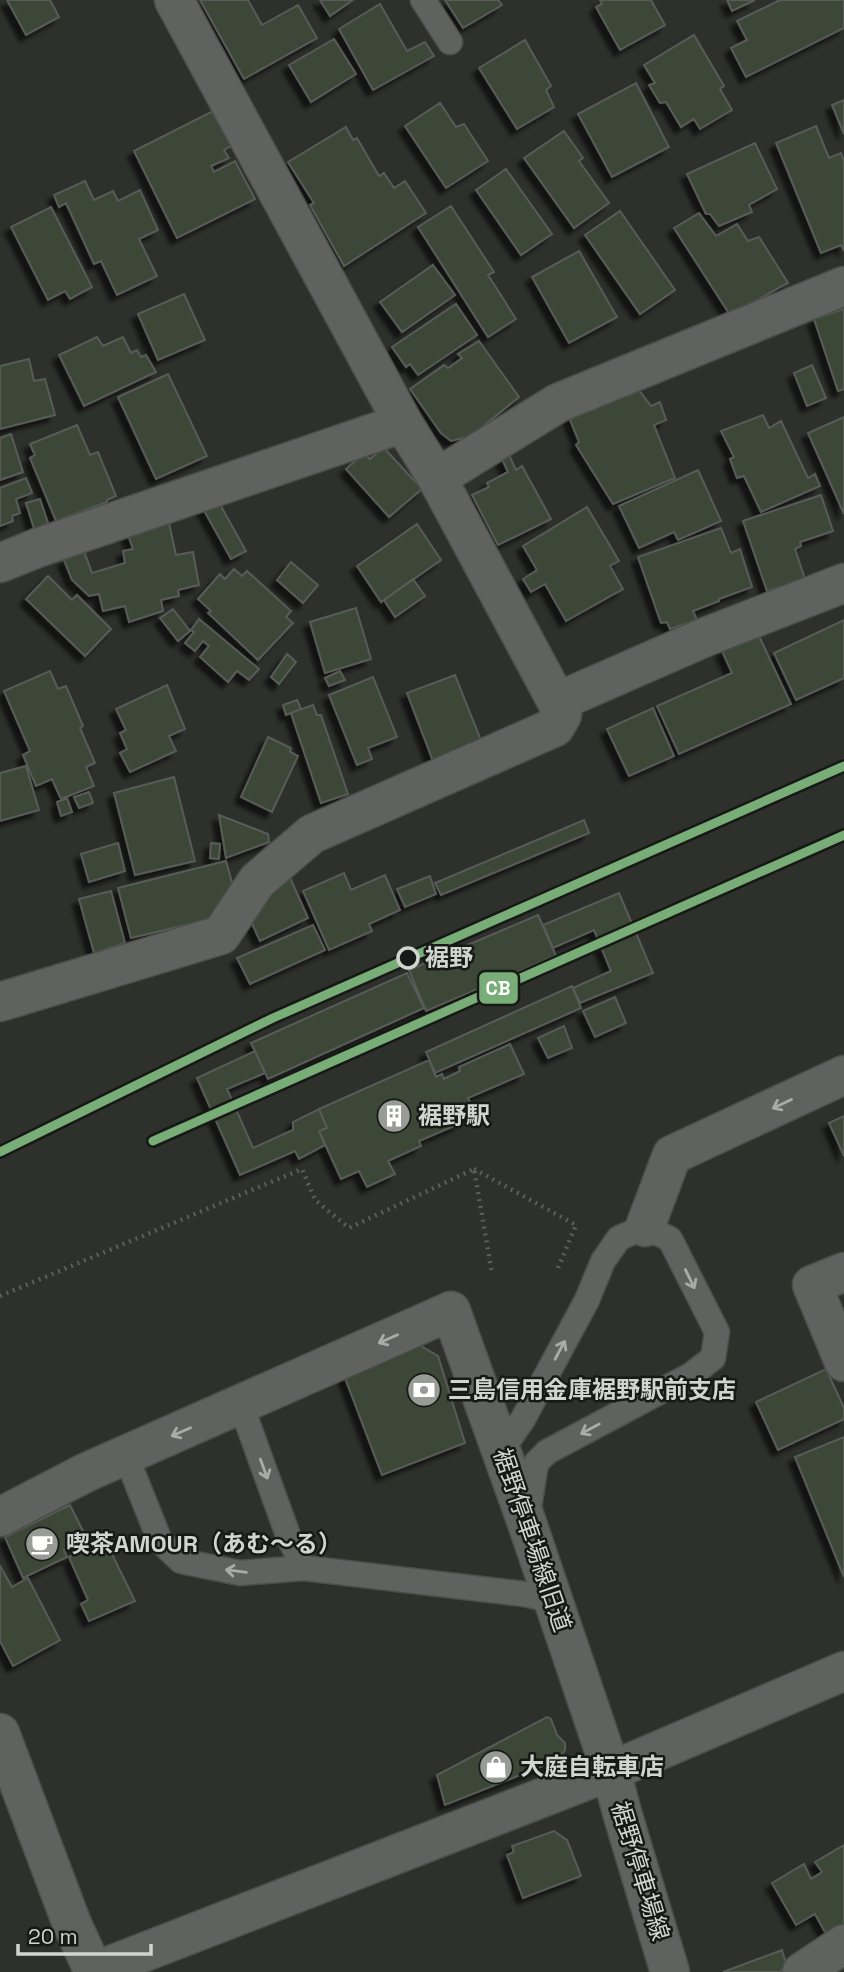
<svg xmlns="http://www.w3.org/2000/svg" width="844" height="1972" font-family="'Space Grotesk','Noto Sans JP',sans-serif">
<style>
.building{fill:#3d4639;stroke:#595b58;stroke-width:2;filter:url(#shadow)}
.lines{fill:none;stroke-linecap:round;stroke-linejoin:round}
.lane-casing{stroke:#4b4e49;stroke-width:27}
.street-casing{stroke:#4b4e49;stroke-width:41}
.secondary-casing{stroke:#4b4e49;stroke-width:41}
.path{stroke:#5c5e5c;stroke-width:4.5;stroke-dasharray:2 5;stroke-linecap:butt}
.lane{stroke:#60625f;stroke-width:24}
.street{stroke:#60625f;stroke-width:38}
.secondary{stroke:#60625f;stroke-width:38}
.rail-1-casing{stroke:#171916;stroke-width:14}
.rail-1{stroke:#79ad77;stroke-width:9}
.oneway{stroke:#a9ada8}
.stop-dot{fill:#171916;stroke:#d1d5cf;stroke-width:3.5}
.labels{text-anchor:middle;stroke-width:5;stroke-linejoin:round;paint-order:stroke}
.stop-label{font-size:24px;font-weight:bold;fill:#d1d5cf;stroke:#171916;text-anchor:start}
.poi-label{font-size:24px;font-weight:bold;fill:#d1d5cf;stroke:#171916;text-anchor:start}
.street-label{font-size:24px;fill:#d1d5cf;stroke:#171916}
.line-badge{stroke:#171916;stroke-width:2.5}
.badge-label{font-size:19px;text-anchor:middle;font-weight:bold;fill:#fff}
</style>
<defs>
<filter id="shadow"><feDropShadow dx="-6" dy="6" stdDeviation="2" flood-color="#0009"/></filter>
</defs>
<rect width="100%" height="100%" fill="#2e302c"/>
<!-- building -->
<path class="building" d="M7,0H50L59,17L26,35Z
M200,0H248L262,25L298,5L317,38L244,79Z
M320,0H353L330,16Z
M445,0H498L502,5L463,28Z
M600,0H651L665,25L620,50L596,7L602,4Z
M727,0H755L732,11Z
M780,0H844V28L746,77L731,48L747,40L737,21Z
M380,4L407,51L425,42L434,56L373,90L339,29Z
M694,35L724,86L720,89L732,110L700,129L694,119L681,127L666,102L660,103L649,85L655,83L644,65Z
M334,39L356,74L311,102L289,65Z
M525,40L551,86L546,90L554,107L517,129L479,68Z
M636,83L669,147L612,177L578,114Z
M844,100V134L832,105Z
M440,103L456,127L464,124L488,161L446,188L405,126Z
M213,111L231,146L224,150L229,158L211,166L214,172L235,161L255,199L177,238L134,151Z
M816,126L829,158L841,153L844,161V251L841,245L821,253L776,143Z
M346,127L353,140L357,138L379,176L384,173L394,188L405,181L426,213L344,266L310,205L314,203L288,162Z
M564,131L583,158L579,161L609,203L574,228L524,158Z
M755,143L777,189L749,205L752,212L719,226L710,214H706L687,174Z
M506,169L552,234L521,255L476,190Z
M85,181L94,200L113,191L118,201L140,190L158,230L139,239L157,276L117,295L101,261L94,264L66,203L59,207L54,195Z
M451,206L494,272L488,275L516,319L488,337L418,227Z
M51,207L92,287L70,299L65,291L48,300L11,227Z
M620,211L675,290L640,314L585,235Z
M699,213L716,236L737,224L748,241L759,237L788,283L730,315L674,228Z
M579,251L617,317L569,343L532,277Z
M433,265L455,295L402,332L380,302Z
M184,294L205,340L158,360L138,314Z
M456,304L477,335L418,375L410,364L406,367L392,347Z
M844,309V389L838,391L814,319Z
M97,337L103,346L123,337L131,353L137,350L141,357L146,355L156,372L84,406L59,355Z
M479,341L519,397L471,436L451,441L441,433L410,389L444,365L448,368L462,358L458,354Z
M29,359L34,381L45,379L55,415L0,429V366Z
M812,365L826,398L807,406L794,373Z
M168,374L207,456L156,479L118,397Z
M636,386L651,406L660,402L666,420L654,425L675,478L613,504L576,445L579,442L569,417Z
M763,415L769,428L781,421L808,478L815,474L820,486L761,512L744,476L737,478L730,459L734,457L721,431Z
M844,417V514L808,433Z
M77,425L90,455L98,452L116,496L107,500V502L56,521L30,458L35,455L30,444Z
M11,434L23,472L0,480V438Z
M383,447L422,489L389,517L346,469L364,453L370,459Z
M509,455L516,470L522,466L551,519L498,545L472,495L489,487L487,483L508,472L502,459Z
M698,470L721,521L678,540L674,532L639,548L619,506Z
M26,478L32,493L16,499L20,513L12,516L13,521L0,526V488Z
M821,495L833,531L800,542L801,546L795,549L805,579L767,591L743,521Z
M40,499L50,529L36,535L26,503Z
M217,499L246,551L231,559L202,507Z
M587,507L619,561L610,566L623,589L566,621L545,584L531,592L523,579L537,570L523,546Z
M167,514L176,555L193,552L199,585L178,590L179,596L161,600L163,611L129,622L125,606L103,611L99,594L89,596L72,580L64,560L84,551L92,573L125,563L123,551L133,549L125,527Z
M417,524L441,560L381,602L357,566Z
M721,528L731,553L740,549L752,587L719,599V601L693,611L697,620L670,629L667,622L661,623L638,557Z
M291,562L318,585L303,603L277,580Z
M234,569L242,576L247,571L291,611L286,617L293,623L258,660L208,613L211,611L198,599L220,574L225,579Z
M48,576L72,600L77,595L111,629L85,656L26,599Z
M413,579L425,596L395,617L384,600Z
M356,608L371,659L325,673L310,622Z
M173,609L190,631L178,641L160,618Z
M199,619L259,669L249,680L237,671L228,682L200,657L209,646L203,641L195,651L185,643L194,632L191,630Z
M844,620V678L796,700L774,653Z
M758,634L791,704L679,754L657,706L732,673L722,651Z
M287,654L296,662L279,684L271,677Z
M50,671L58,689L66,686L83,726L80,728L95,763L86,767L94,786L61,799L52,779L36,786L23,755L30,751L4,691Z
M340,671L345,680L329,686L325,678Z
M455,675L482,743L433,761L407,693Z
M373,677L397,737L368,748L372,759L357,765L329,695Z
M167,685L185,729L169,736L176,751L130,772L120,753L127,749L120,733L126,730L116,709Z
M297,700L301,709L286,715L283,705Z
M313,705L317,715H321L348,794L321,803L291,713Z
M653,708L674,756L629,776L607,729Z
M268,737L291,748L290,752L298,756L272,812L241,797Z
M26,766L39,810L0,821V773Z
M174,777L195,861L135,875L114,793Z
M89,792L93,803L79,808L74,797Z
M67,798L72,812L61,816L57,802Z
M219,815L268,834L269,842L226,858Z
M584,820L589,833L441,895L435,883Z
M118,843L125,871L89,882L81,854Z
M211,843L220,844L219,859L210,858Z
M226,861L233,886L211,919L131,938L118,888Z
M288,873L308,918L260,941L248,915Z
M344,873L351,890L385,875L400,910L369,924L372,931L329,950L303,891Z
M430,876L436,894L405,907L397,889Z
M111,891L125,943L94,953L79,899Z
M619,893L653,973L580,1003L573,988L611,971L594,930L553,948L543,925Z
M538,915L556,956L426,1011L409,970Z
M313,925L325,950L250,984L237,958Z
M407,973L424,1008L268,1079L251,1043Z
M572,986L581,1008L435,1073L426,1052Z
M615,997L626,1023L595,1037L583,1011Z
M564,1026L572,1048L548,1058L538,1038Z
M510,1044L524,1074L468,1098L474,1111L457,1120L459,1124L419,1141L421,1146L388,1161L395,1174L367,1187L359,1171L341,1179L319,1131L327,1128L319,1109L429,1060L436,1077L442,1074L444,1079L460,1071L459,1067Z
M255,1051L265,1073L227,1089L253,1148L293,1130V1122L319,1109L327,1128L319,1131L325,1145L299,1159L295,1151L240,1175L197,1078Z
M844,1116V1156L829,1123Z
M414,1342L438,1356L465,1443L382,1475L342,1370Z
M826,1369L844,1408V1419L778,1450L756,1402Z
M844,1437V1577L795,1457Z
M70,1505L87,1539L64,1550L67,1557L23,1578L5,1537Z
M105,1540L135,1601L89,1621L81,1604L88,1600L69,1557Z
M0,1566L12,1587L28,1578L60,1640L13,1666L0,1641Z
M547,1717L551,1719L557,1735L565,1743V1750L558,1760L445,1805L437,1775Z
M554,1831L567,1840L581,1876L523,1898L507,1855L514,1852L512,1846Z
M844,1845V1924L826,1934L815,1914L796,1925L772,1883L804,1864L811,1879L822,1872L815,1862Z
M782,1950L787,1967L782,1969L781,1972H723Z"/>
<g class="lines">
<!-- lane casing -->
<g class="lane-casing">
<path id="lane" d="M423,0L450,42
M241,1405L289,1538L304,1568
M501,1451L523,1419L587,1300L603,1261L619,1238L645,1227L670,1239L717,1332L713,1358L691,1375L547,1452L536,1463L528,1514
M126,1456L160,1541L181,1561L240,1573L304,1568L524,1594L552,1600"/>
</g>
<!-- street casing -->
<g class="street-casing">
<path id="street" d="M174,0L403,423L437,478L557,702
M437,478L558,403L844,286
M0,563L37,548L403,423
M0,1002L221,935L257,881L312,834L555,727L562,715L557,702L703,638L844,583
M645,1227L672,1155L844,1075
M844,1272L812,1285L844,1362
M0,1517L87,1472L451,1311
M0,1733L72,1924L94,1972
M802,1972L844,1944"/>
</g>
<!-- secondary casing -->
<g class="secondary-casing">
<path id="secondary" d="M451,1311L527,1523L611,1771L623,1816L670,1972
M93,1972L611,1771L844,1671"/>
</g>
<!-- path -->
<path class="path" d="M474,1169L576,1225L558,1268
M0,1296L302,1169L315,1200L349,1228L474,1169L492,1273"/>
<!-- lane -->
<use href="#lane" class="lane"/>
<!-- street -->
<use href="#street" class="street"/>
<!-- secondary -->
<use href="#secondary" class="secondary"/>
<!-- rail-1 casing -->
<g class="rail-1-casing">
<path id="rail-1" d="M153,1141L844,835
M0,1152L273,1018L844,766"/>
</g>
<!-- rail-1 -->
<use href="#rail-1" class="rail-1"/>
</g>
<!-- one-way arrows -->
<defs><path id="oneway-shaft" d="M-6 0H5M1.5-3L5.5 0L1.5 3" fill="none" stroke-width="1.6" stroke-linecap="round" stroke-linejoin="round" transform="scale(1.75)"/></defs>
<g class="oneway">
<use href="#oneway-shaft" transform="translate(782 1104) rotate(155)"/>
<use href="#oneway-shaft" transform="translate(690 1279) rotate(64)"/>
<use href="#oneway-shaft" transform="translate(388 1339) rotate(156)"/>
<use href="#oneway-shaft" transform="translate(560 1350) rotate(-62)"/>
<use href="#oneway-shaft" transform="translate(590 1429) rotate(152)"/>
<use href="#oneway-shaft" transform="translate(181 1432) rotate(156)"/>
<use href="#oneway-shaft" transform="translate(264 1469) rotate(70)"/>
<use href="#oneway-shaft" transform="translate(236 1571) rotate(-173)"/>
</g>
<!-- icons -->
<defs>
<g id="building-disc" transform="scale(1.75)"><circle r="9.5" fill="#989b96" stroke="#171916"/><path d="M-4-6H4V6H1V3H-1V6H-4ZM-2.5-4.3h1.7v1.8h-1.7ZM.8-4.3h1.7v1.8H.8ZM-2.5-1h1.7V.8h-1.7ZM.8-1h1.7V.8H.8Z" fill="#fff"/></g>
<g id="bank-disc" transform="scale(1.75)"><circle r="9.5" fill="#989b96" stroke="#171916"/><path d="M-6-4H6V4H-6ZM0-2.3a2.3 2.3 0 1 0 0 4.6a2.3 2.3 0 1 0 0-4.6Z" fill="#fff"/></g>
<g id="cafe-disc" transform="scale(1.75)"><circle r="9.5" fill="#989b96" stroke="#171916"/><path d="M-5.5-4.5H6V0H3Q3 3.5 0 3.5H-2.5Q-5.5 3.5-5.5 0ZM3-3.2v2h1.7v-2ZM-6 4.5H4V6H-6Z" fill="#fff"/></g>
<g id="shop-disc" transform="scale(1.75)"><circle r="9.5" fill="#989b96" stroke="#171916"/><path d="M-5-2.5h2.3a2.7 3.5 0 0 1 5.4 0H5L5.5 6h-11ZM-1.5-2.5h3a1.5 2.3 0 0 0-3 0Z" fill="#fff"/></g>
</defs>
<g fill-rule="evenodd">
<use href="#building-disc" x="394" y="1116"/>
<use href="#bank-disc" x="424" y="1390"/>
<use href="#cafe-disc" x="42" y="1544"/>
<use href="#shop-disc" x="496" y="1767"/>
</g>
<!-- markers -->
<circle class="stop-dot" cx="408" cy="958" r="10"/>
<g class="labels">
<!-- stop labels -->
<g class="stop-label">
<text x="425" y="966">裾野</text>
</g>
<!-- poi labels -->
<g class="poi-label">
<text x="418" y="1124">裾野駅</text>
<text x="448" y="1398">三島信用金庫裾野駅前支店</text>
<text x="66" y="1552">喫茶AMOUR（あむ〜る）</text>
<text x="520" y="1775">大庭自転車店</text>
</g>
<!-- street labels -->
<g class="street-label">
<text transform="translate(532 1540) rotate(71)" y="8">裾野停車場線旧道</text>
<text transform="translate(640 1871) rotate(73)" y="8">裾野停車場線</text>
</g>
</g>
<rect class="line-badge" x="478" y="971" width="41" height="34" rx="7" fill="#79ad77"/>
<g class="badge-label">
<text x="498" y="995">CB</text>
</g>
<!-- scale -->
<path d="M18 1944v10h133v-10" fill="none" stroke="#d1d5cf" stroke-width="3.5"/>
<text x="28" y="1944" font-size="21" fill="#d1d5cf" stroke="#171916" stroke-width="5" paint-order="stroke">20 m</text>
</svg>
